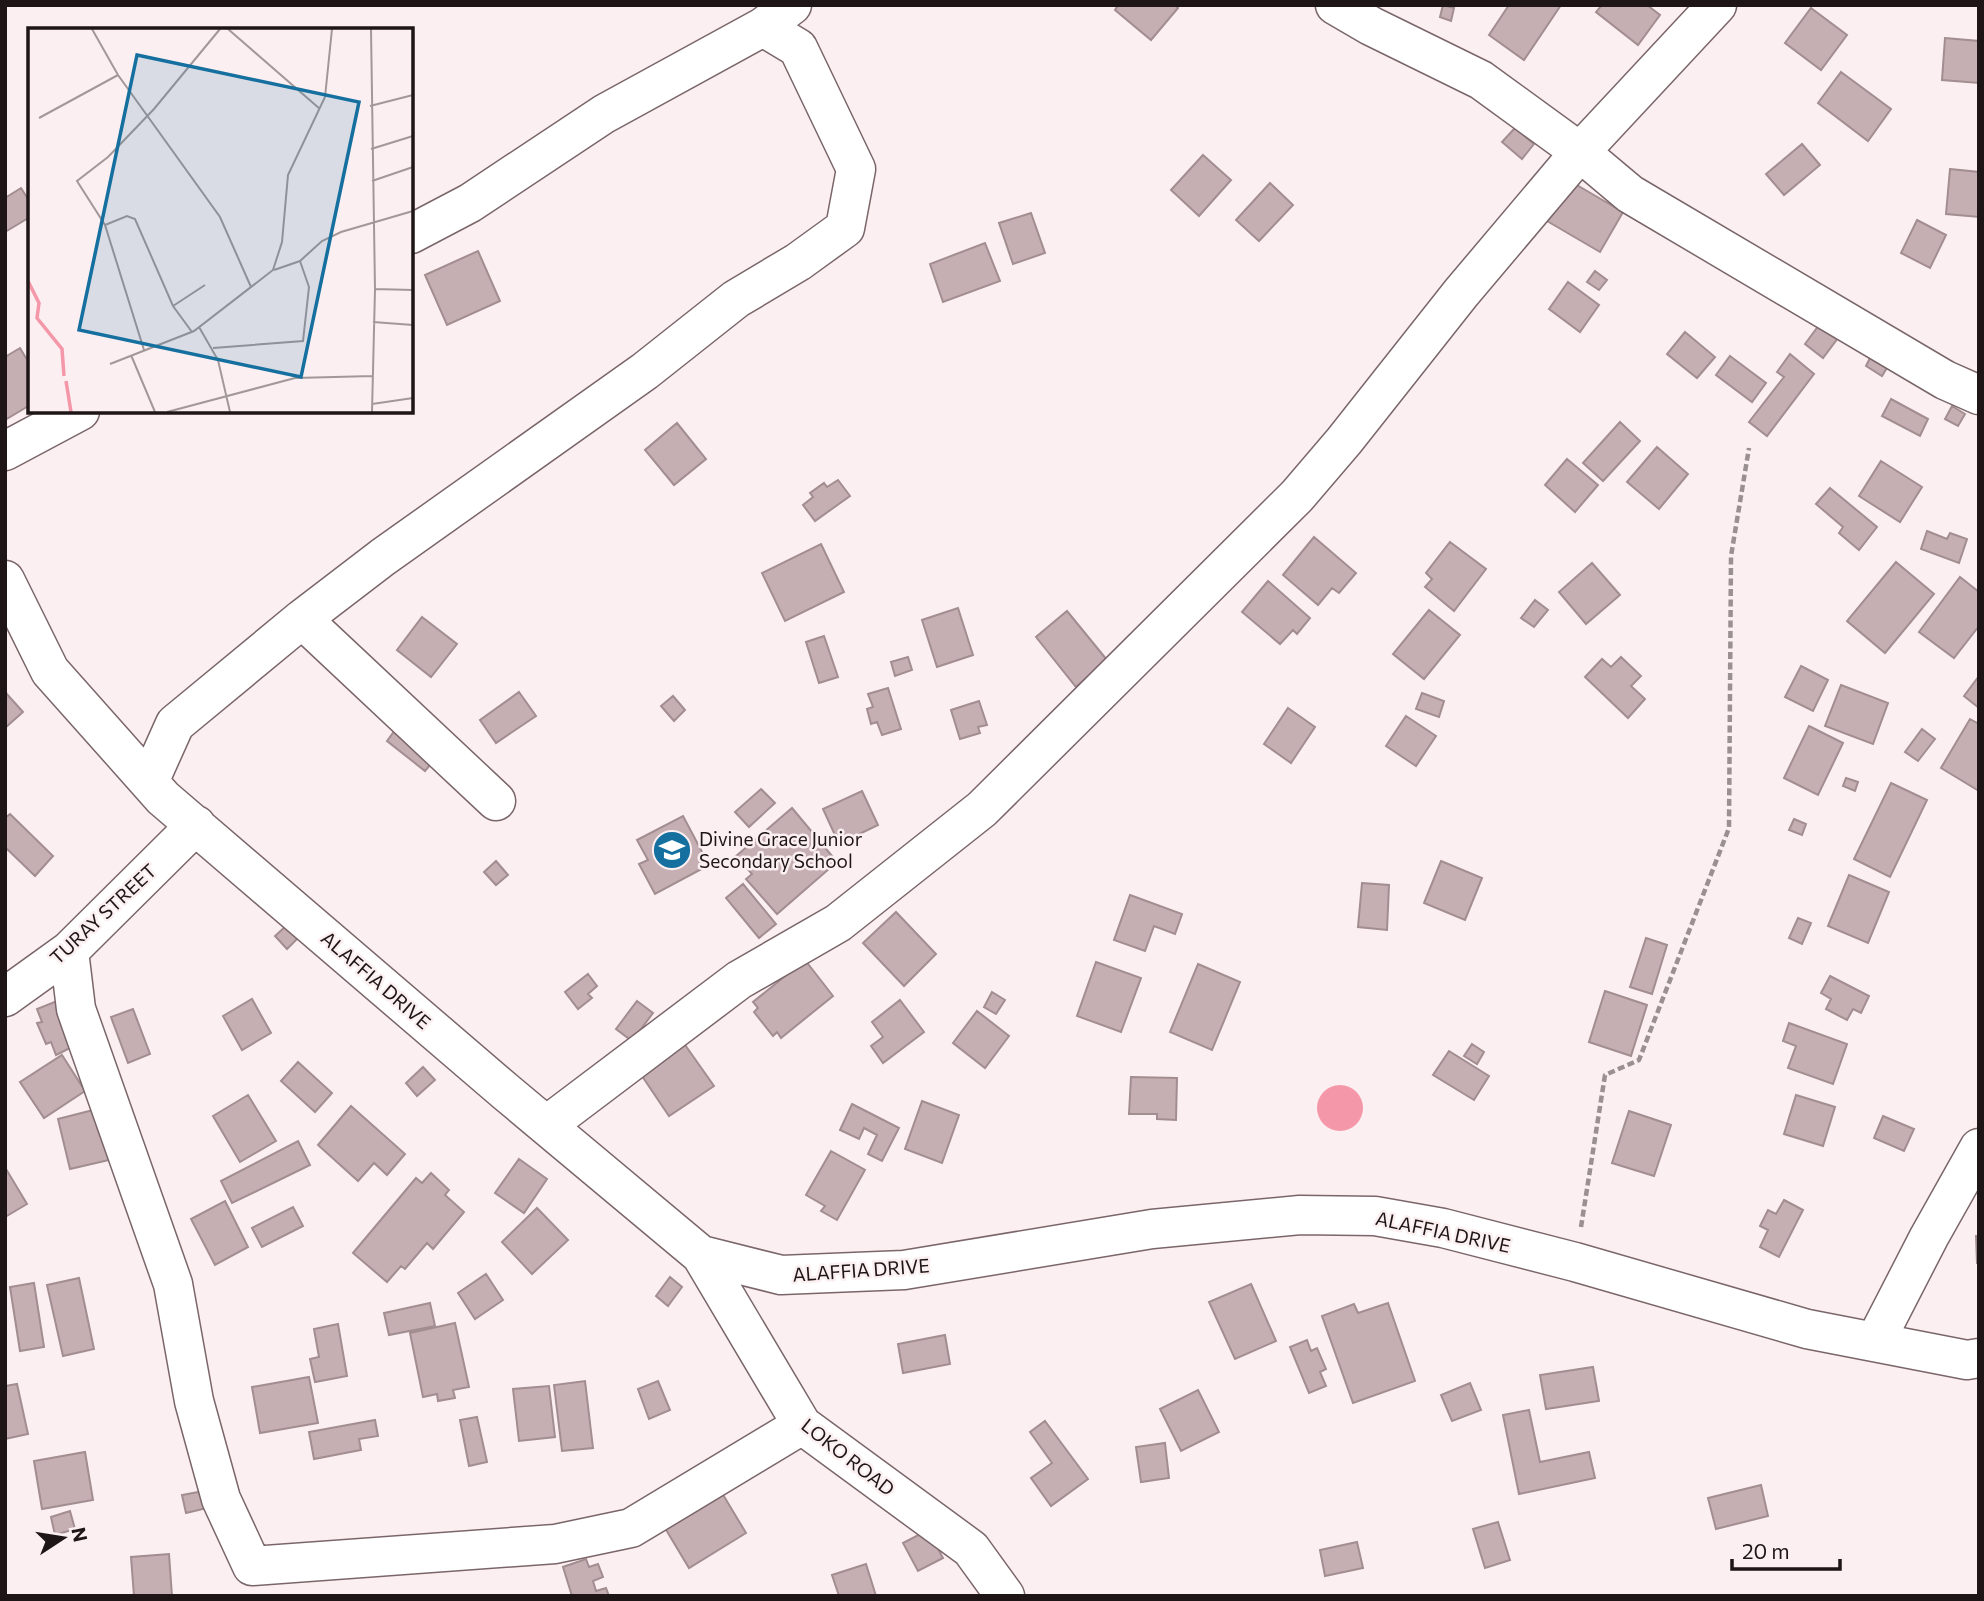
<svg xmlns="http://www.w3.org/2000/svg" width="1984" height="1601" font-family="Commissioner,sans-serif">
<style>
.water{fill:#f497a9}
.building{fill:#c5afb2;stroke:#a28d90;stroke-width:2}
.lines{fill:none;stroke-linecap:round;stroke-linejoin:round}
.minor-casing{stroke:#7a666a;stroke-width:41}
.path{stroke:#9a8f91;stroke-width:4.5;stroke-dasharray:7 3.5;stroke-linecap:butt}
.minor{stroke:#fff;stroke-width:38}
.labels{text-anchor:middle;stroke-width:5;stroke-linejoin:round;paint-order:stroke}
.poi-label{font-size:19px;fill:#1d1516;stroke:#fceff1;text-anchor:start}
.street-label{font-size:19px;fill:#1d1516;stroke:#fceff1}
.inset-river{fill:none;stroke:#f497a9;stroke-width:3.5}
.inset-road{fill:none;stroke:#a39899;stroke-width:2}
.view{fill:#15709f;fill-opacity:0.15;stroke:#15709f;stroke-width:3.5}
.inset-edge{fill:none;stroke:#1d1516;stroke-width:3.5}
</style>
<rect width="100%" height="100%" fill="#fceff1"/>
<!-- water -->
<path class="water" d="M1317 1108a23 23 0 1 1 46 0a23 23 0 1 1-46 0Z"/>
<!-- building -->
<path class="building" d="M1118,5H1175L1178,8L1151,40L1115,10Z
M1443,5L1454,8L1451,21L1440,17Z
M1509,5H1561L1524,60L1489,35Z
M1602,5H1647L1660,15L1638,45L1596,12Z
M1811,8L1847,35L1821,70L1785,43Z
M1945,38L1979,41V83L1942,80Z
M1841,72L1891,109L1868,141L1818,103Z
M1515,128L1534,144L1522,159L1502,142Z
M1802,144L1820,165L1784,195L1766,174Z
M1203,155L1231,180L1199,216L1171,190Z
M1950,169L1979,172V217L1946,214Z
M1570,181L1623,212L1600,252L1547,221Z
M1270,183L1293,205L1259,241L1236,220Z
M21,188L30,202V217L5,232V198Z
M1031,213L1045,253L1013,264L999,223Z
M1917,220L1946,235L1930,268L1901,253Z
M985,243L1000,281L943,302L930,264Z
M478,251L500,301L447,325L425,275Z
M1595,271L1607,280L1599,290L1587,282Z
M1568,282L1599,305L1580,332L1549,309Z
M1822,321L1841,334L1823,358L1805,344Z
M1685,332L1715,357L1697,378L1667,354Z
M20,348L26,358L30,356V405L5,420V357Z
M1790,354L1814,374L1767,436L1749,422L1784,377L1777,372Z
M1730,356L1766,383L1752,402L1716,375Z
M1871,356L1888,366L1882,376L1866,366Z
M1891,399L1928,419L1920,436L1882,416Z
M1952,406L1965,414L1958,426L1945,419Z
M1620,422L1640,441L1603,481L1583,463Z
M677,423L706,459L674,485L645,450Z
M1657,447L1688,474L1659,509L1627,482Z
M1567,459L1598,485L1575,512L1545,485Z
M1881,461L1922,487L1900,522L1859,496Z
M838,480L850,496L815,521L803,505L813,497L810,493L824,483L827,487Z
M1830,488L1877,527L1859,550L1839,533L1843,527L1816,504Z
M1927,531L1947,539L1950,533L1967,539L1959,563L1921,549Z
M1314,537L1356,573L1339,593L1332,588L1318,605L1283,575Z
M1450,542L1486,569L1454,611L1425,587L1432,579L1426,573Z
M821,544L844,592L785,621L762,573Z
M1896,562L1934,594L1885,653L1847,621Z
M1592,563L1620,595L1586,624L1559,592Z
M1960,577L1979,592V626L1954,658L1919,632Z
M1268,581L1310,618L1297,634L1293,630L1280,644L1242,612Z
M1535,600L1548,610L1534,627L1521,618Z
M958,608L973,655L937,667L922,620Z
M1429,610L1460,635L1424,679L1393,654Z
M1067,611L1107,660L1076,687L1036,637Z
M422,617L457,644L431,677L397,650Z
M824,636L838,677L819,683L806,642Z
M908,657L912,670L895,676L891,662Z
M1621,657L1641,676L1631,686L1645,699L1628,718L1585,677L1602,659L1611,667Z
M1801,666L1828,680L1813,711L1785,697Z
M1979,676V708L1964,696Z
M1841,685L1888,703L1873,744L1825,726Z
M888,688L901,729L882,735L877,722L871,724L867,709L873,707L868,694Z
M5,692L23,712L5,728Z
M519,692L536,716L496,743L480,720Z
M1422,693L1444,701L1439,717L1416,709Z
M673,696L685,710L674,721L661,706Z
M979,701L987,725L978,727L980,733L960,739L951,710Z
M1288,708L1315,727L1291,763L1264,744Z
M1406,716L1436,736L1416,766L1386,746Z
M1970,719L1979,724V791L1941,768Z
M401,722L440,753L425,771L387,741Z
M1809,726L1843,743L1818,795L1784,778Z
M1922,729L1935,739L1918,761L1905,752Z
M1846,778L1858,782L1855,791L1843,786Z
M1891,783L1927,800L1890,877L1854,859Z
M761,789L775,803L749,827L735,812Z
M862,791L878,825L839,844L823,809Z
M792,808L837,862L777,914L746,879L752,874L736,856Z
M10,814L53,856L35,876L5,847V818Z
M683,816L709,865L655,894L639,864L648,860L637,840Z
M1794,819L1806,824L1802,835L1789,830Z
M496,861L508,875L496,885L484,872Z
M1441,861L1482,878L1465,920L1424,903Z
M1849,875L1889,892L1868,943L1828,926Z
M1362,883L1389,885L1387,930L1358,927Z
M743,884L776,924L759,938L726,898Z
M1130,895L1182,914L1175,934L1154,926L1145,951L1114,940Z
M896,912L936,954L904,986L863,943Z
M1798,918L1811,923L1802,944L1789,938Z
M286,926L298,938L287,949L275,936Z
M1646,938L1667,945L1652,994L1630,987Z
M805,960L833,996L781,1038L777,1032L773,1036L754,1012L758,1008L753,1002Z
M1096,962L1141,978L1121,1032L1077,1016Z
M1198,964L1240,982L1212,1050L1170,1032Z
M588,974L597,986L588,994L592,998L578,1009L565,992Z
M1830,976L1869,996L1861,1013L1853,1009L1847,1020L1826,1009L1831,999L1821,993Z
M1605,991L1647,1005L1631,1056L1589,1042Z
M992,992L1005,1000L996,1014L984,1007Z
M252,999L271,1033L242,1050L223,1016Z
M900,1000L924,1032L883,1063L871,1046L883,1037L872,1022Z
M57,1001L76,1045L56,1055L51,1042L46,1044L37,1023L42,1022L37,1009Z
M637,1001L653,1013L632,1041L616,1029Z
M133,1009L150,1054L128,1063L111,1017Z
M977,1011L1009,1036L985,1068L953,1043Z
M1789,1023L1847,1044L1833,1084L1788,1068L1796,1046L1783,1041Z
M683,1042L714,1086L669,1116L640,1073Z
M1472,1044L1484,1052L1477,1064L1464,1056Z
M1449,1051L1489,1076L1474,1100L1433,1075Z
M62,1055L85,1091L44,1118L20,1082Z
M298,1062L332,1093L315,1112L281,1081Z
M423,1067L435,1080L417,1096L406,1083Z
M1131,1077L1177,1078L1176,1120L1157,1119V1114H1129Z
M248,1095L276,1141L240,1162L213,1116Z
M1796,1095L1835,1107L1823,1146L1784,1134Z
M922,1101L959,1115L942,1163L905,1149Z
M852,1104L899,1128L882,1161L868,1154L877,1135L864,1128L859,1139L840,1130Z
M351,1106L405,1154L387,1175L374,1163L358,1181L318,1145Z
M97,1109L109,1160L70,1169L58,1119Z
M1629,1111L1671,1125L1654,1176L1612,1163Z
M1883,1116L1914,1129L1904,1151L1874,1138Z
M298,1141L310,1165L232,1203L221,1181Z
M831,1151L865,1170L837,1220L821,1211L825,1206L806,1195Z
M519,1159L547,1179L524,1213L495,1193Z
M6,1169L27,1204L5,1217V1169Z
M431,1173L449,1190L445,1195L464,1212L433,1249L427,1243L405,1269L401,1266L387,1282L353,1253L416,1178L422,1183Z
M1784,1200L1803,1210L1779,1257L1760,1247L1768,1230L1760,1226L1768,1210L1776,1214Z
M225,1201L248,1247L215,1265L191,1219Z
M293,1207L303,1226L262,1247L252,1228Z
M537,1208L568,1240L532,1274L502,1242Z
M1976,1236H1979V1263H1977Z
M486,1274L503,1300L475,1319L458,1293Z
M670,1277L682,1287L668,1306L656,1296Z
M79,1278L94,1349L63,1356L47,1285Z
M34,1283L44,1347L20,1351L10,1287Z
M1251,1284L1276,1341L1235,1359L1209,1302Z
M430,1303L435,1326L389,1335L384,1313Z
M1388,1303L1415,1381L1353,1403L1322,1316L1354,1304L1358,1313Z
M455,1323L469,1387L453,1390L455,1398L438,1401L437,1394L423,1397L410,1333Z
M338,1324L347,1376L315,1382L310,1359L319,1357L314,1329Z
M945,1335L950,1364L903,1373L898,1344Z
M1307,1340L1311,1351L1317,1348L1326,1369L1320,1372L1326,1386L1309,1393L1290,1347Z
M1593,1367L1599,1401L1546,1409L1540,1375Z
M309,1377L318,1423L260,1433L252,1387Z
M585,1381L593,1448L562,1451L554,1385Z
M658,1381L670,1410L649,1419L638,1389Z
M1470,1383L1481,1410L1452,1421L1441,1395Z
M17,1384L28,1434L5,1439V1386Z
M549,1386L555,1437L519,1441L513,1389Z
M1198,1390L1219,1432L1181,1451L1160,1409Z
M1529,1410L1540,1462L1589,1452L1595,1478L1519,1494L1503,1415Z
M477,1417L487,1462L469,1466L460,1420Z
M375,1420L378,1436L359,1439L361,1450L314,1459L309,1432Z
M1045,1421L1088,1479L1051,1506L1031,1478L1052,1463L1030,1432Z
M1165,1443L1169,1478L1141,1482L1136,1447Z
M85,1452L93,1500L42,1509L34,1461Z
M1761,1485L1768,1516L1716,1529L1708,1498Z
M204,1491L207,1508L186,1513L182,1495Z
M722,1493L746,1533L689,1568L665,1528Z
M70,1511L75,1529L55,1535L51,1517Z
M1498,1522L1510,1560L1485,1568L1473,1529Z
M928,1530L943,1558L918,1571L903,1543Z
M1357,1542L1363,1568L1325,1576L1320,1550Z
M169,1554L172,1596H134L131,1557Z
M586,1559L589,1567L598,1564L603,1577L593,1581L596,1591L606,1588L609,1596H572L563,1567Z
M866,1564L876,1596H839L832,1575Z"/>
<g class="lines">
<!-- minor casing -->
<g class="minor-casing">
<path id="minor" d="M1335,5L1371,26L1481,80L1580,152L1630,194L1945,380L1979,395
M411,234L470,203L604,114L763,27L792,5
M5,451L80,411
M5,580L50,671L163,798L506,1092L701,1255L781,1275L904,1270L1152,1229L1300,1215L1375,1216L1443,1228L1575,1262L1807,1329L1967,1360L1979,1358
M302,619L496,801
M149,782L175,724L302,619L383,557L645,371L736,299L798,262L845,228L856,169L798,48L763,27
M69,951L76,1009L173,1284L194,1401L221,1499L252,1566L555,1544L631,1528L802,1425
M5,997L69,951L196,825
M547,1125L739,980L838,923L982,809L1297,496L1344,441L1461,293L1580,152L1717,5
M701,1255L802,1425L971,1549L1005,1596
M1875,1342L1929,1237L1979,1148"/>
</g>
<!-- path -->
<path class="path" d="M1581,1227L1605,1075L1639,1060L1729,828L1731,556L1749,448"/>
<!-- minor -->
<use href="#minor" class="minor"/>
</g>
<!-- icons -->
<defs>
<g id="school-disc" transform="scale(2.0125)"><circle r="9.5" fill="#15709f" stroke="#fceff1"/><path d="M0-5L7-2L0 1L-7-2ZM-4 1L0 2.5L4 1V4Q0 6-4 4Z" fill="#fff"/></g>
</defs>
<g fill-rule="evenodd">
<use href="#school-disc" x="672" y="850"/>
</g>
<g class="labels">
<!-- poi labels -->
<g class="poi-label">
<text x="699" y="846">Divine Grace Junior<tspan x="699" dy="22">Secondary School</tspan></text>
</g>
<!-- street labels -->
<g class="street-label">
<text transform="translate(103 914) rotate(-43)" y="7">TURAY STREET</text>
<text transform="translate(376 980) rotate(41)" y="7">ALAFFIA DRIVE</text>
<text transform="translate(1443 1232) rotate(12)" y="7">ALAFFIA DRIVE</text>
<text transform="translate(861 1270) rotate(-4)" y="7">ALAFFIA DRIVE</text>
<text transform="translate(848 1457) rotate(38)" y="7">LOKO ROAD</text>
</g>
</g>
<!-- overview -->
<g transform="translate(28 28)">
<rect width="385" height="385" fill="#fceff1"/>
<path class="inset-river" d="M0,253L11,275L9,290L34,321L36,348M38,353L43,384"/>
<path class="inset-road" d="M64,1L90,47L192,189L223,259M200,1L292,81M343,1L347,261L344,384M342,78L385,67M11,90L90,47M343,121L385,108M344,153L385,139M77,197L99,188L107,191L145,278L164,304M246,242L272,233L294,213L313,204L385,183M347,261L385,262M145,278L177,257M345,294L385,297M171,299L190,332L202,384M185,320L275,313L281,259L272,233M116,322L77,197L49,153L80,129L126,81L192,1M103,327L127,384M82,336L166,303L245,242L254,214L260,147L297,69L304,1M344,376L385,370M139,384L267,350L345,348"/>
<path class="view" d="M109,27L331,74L273,349L51,302Z"/>
<rect width="385" height="385" class="inset-edge"/>
</g>
<!-- border -->
<rect width="1984" height="1601" fill="none" stroke="#1d1516" stroke-width="14"/>
<!-- north arrow -->
<g transform="translate(63 1538) rotate(78)" stroke="#fceff1" stroke-width="5" paint-order="stroke">
<path d="M0-5L12 26L0 18L-12 26Z" fill="#1d1516"/>
<text y="-10" font-size="19" font-weight="bold" text-anchor="middle" fill="#1d1516">N</text>
</g>
<!-- scale -->
<path d="M1732 1559v10h108v-10" fill="none" stroke="#1d1516" stroke-width="3.5"/>
<text x="1742" y="1559" font-size="21" fill="#1d1516" stroke="#fceff1" stroke-width="5" paint-order="stroke">20 m</text>
</svg>
